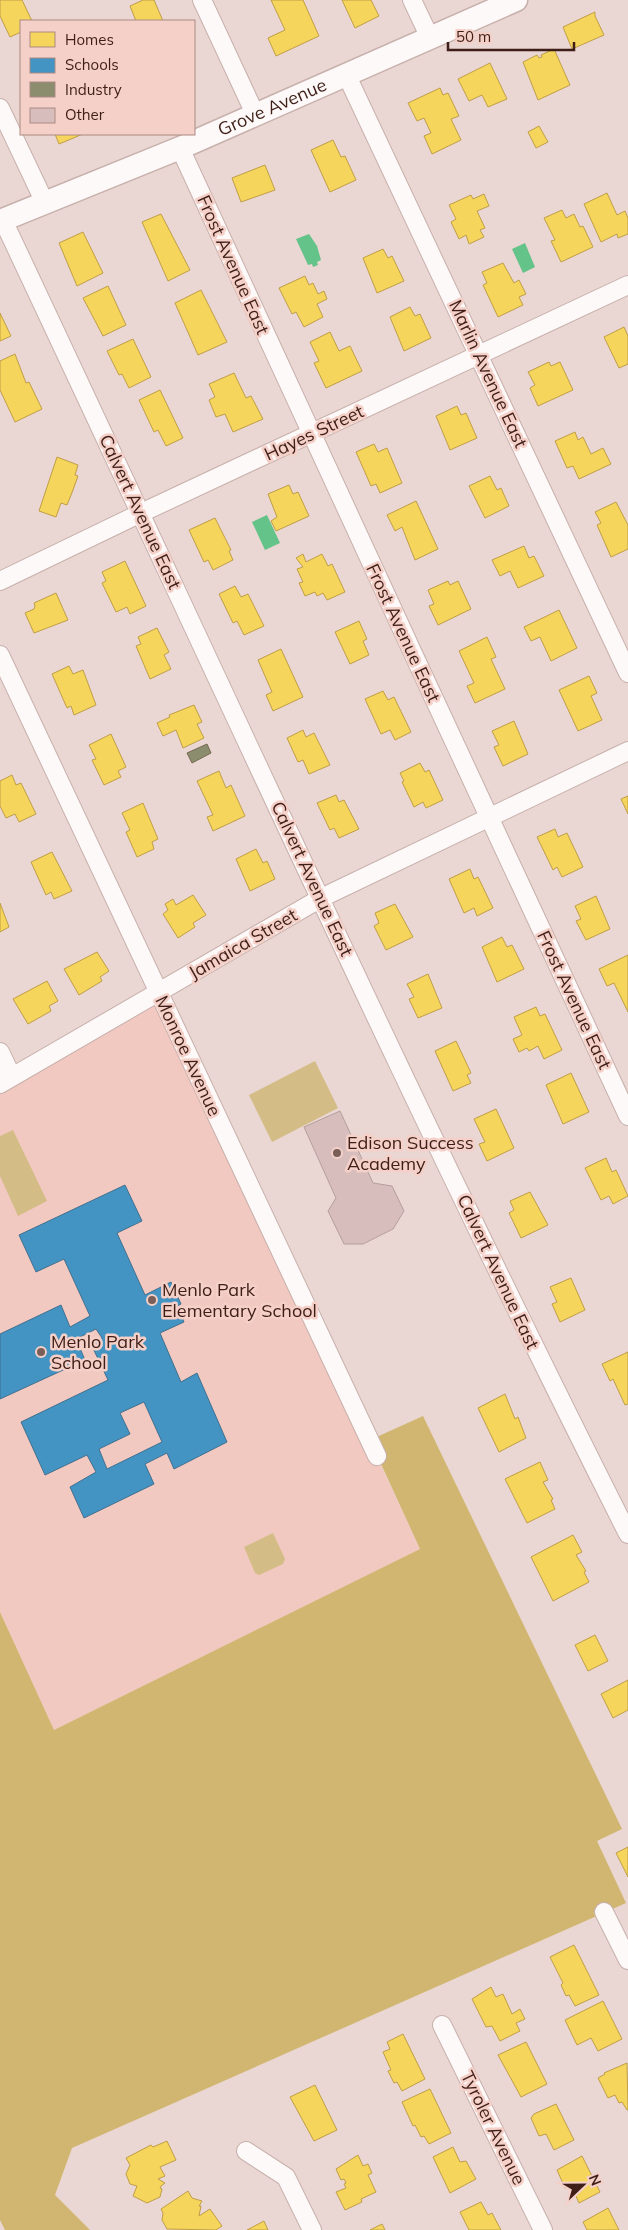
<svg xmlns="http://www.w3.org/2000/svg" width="628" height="2230" font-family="Mulish,sans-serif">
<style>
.built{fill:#f2c9c0}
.green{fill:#d4bc86}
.forest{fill:#d1b671}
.water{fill:#64c388}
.homes{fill:#f6d55c;stroke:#bf9e47}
.schools{fill:#4393c3;stroke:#42708f;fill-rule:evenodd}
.industry{fill:#8c8c6e;stroke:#756b54}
.building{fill:#d7bebd;stroke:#b69e9e}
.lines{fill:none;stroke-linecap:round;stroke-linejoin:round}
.minor-casing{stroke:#c8b0ac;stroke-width:20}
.tertiary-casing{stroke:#c8b0ac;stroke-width:25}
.minor{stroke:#fcf9f8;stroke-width:18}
.tertiary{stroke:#fcf9f8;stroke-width:22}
.poi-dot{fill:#7a5e58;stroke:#f4d0c8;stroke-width:2}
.labels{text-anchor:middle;stroke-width:5;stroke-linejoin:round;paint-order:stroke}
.street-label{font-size:18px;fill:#3e1e17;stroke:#f4d0c8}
.poi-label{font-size:18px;fill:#3e1e17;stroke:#f4d0c8;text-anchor:start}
</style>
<rect width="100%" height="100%" fill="#ead6d2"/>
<!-- built -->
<path class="built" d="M159,993L420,1549L54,1730L0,1612V1084Z"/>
<!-- green -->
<path class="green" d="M315,1061L338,1108L272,1142L249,1095Z
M13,1130L47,1201L18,1216L0,1176V1136Z
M273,1533L285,1559L283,1564L259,1575L255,1573L244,1547Z"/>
<!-- forest -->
<path class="forest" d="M423,1416L622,1829L597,1841L626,1903L72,2148L55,2195L90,2230H5L0,2220V1612L54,1730L420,1549L370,1440Z"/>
<!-- water -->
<path class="water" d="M309,234L317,246L321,260L317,262L318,265L313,267L312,264L308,265L296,239Z
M525,243L535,267L523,273L512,249Z
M267,515L280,543L265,550L252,522Z"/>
<!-- homes -->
<path class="homes" d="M0,0H22L32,21H21V32L10,37L0,16Z
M143,0H154L163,21H136L130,6Z
M271,0H303L319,36L276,56L268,38L285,30Z
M342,0H371L379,16L355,28Z
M595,12V16L604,35L572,49L563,27Z
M554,49L570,85L538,100L523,62L537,55L539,58L542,57L541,55Z
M490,63L507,99L488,107L482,95L469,101L458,79Z
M440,88L443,95L448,93L459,116L451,119L461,140L432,154L424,136L431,133L424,118L417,121L408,103Z
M539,126L548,142L536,148L528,132Z
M55,134H83L59,144Z
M333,140L341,157L345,156L356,180L330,192L311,150Z
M265,165L275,190L241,202L232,178Z
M607,193L617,215L625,211L628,218V234L618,238L617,234L601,242L584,204Z
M484,194L489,206L477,211L485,228L480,230L484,237L469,244L466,235L459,239L451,222L456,219L449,205L471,195L473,199Z
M562,210L566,218L574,214L580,227L583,226L593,247L561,262L551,241L555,240L544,218Z
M161,214L190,270L168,281L142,222Z
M83,232L103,273L77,286L59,243Z
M383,249L388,258L392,256L404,281L377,293L363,258Z
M503,263L514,283L519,280L526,294L519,297L523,305L498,317L483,285L487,283L482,272Z
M305,276L309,285L313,283L318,294L324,291L327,299L317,304L323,317L304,327L296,312L292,314L279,288Z
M108,286L126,325L103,336L83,298Z
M201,290L227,342L198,355L175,303Z
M410,307L415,316L420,314L431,338L404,351L390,317Z
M0,313L11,336L0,341Z
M624,327L628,336V364L619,368L604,337Z
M330,332L339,351L350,346L362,371L326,388L314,363L319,361L310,342Z
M133,339L151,377L129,388L122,374L119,375L107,351Z
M15,354L26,383L29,382L42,409L15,422L0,390V361Z
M549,362L551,366L560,362L573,390L538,406L530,388L535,385L528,372Z
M234,373L246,398L251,396L263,419L233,432L225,414L216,417L209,400L215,397L209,384Z
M160,390L183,438L166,446L158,430L154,432L139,400Z
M457,406L461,415L466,413L477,438L450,450L436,416Z
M575,432L578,440L583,437L591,454L603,448L611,464L579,479L573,466L567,468L555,441Z
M374,444L378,452L387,448L402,483L380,493L376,484L371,486L356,452Z
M57,457L78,465L75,475L78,476L73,490L67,505L61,503L56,517L39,511Z
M490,476L497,490L501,488L509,506L485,518L469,486Z
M289,485L293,494L298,492L309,516L276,531L271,521L277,517L268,494Z
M416,501L438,549L415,560L402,527L395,531L387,515Z
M616,502L628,525V549L611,557L597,525L601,523L595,512Z
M215,518L231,550L229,551L233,560L213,570L208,560L204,562L189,530Z
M524,546L529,558L534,556L544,576L518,588L510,571L500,576L492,560Z
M303,554L306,562L322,554L328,566L332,564L345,592L327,600L323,593L317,596L315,592L305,596L299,583L303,582L297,569L303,567L296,558Z
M125,561L146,606L130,614L127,607L116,612L102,583L106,581L102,572Z
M448,581L450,585L458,581L471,609L438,625L429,606L434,604L428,590Z
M235,586L241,597L248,594L264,626L244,635L237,621L233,623L219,594Z
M56,593L68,620L34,633L25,613L34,609L35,606L34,603Z
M559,610L577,648L551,661L540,637L531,641L524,627Z
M359,621L367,639L363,641L369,655L350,664L335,632Z
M157,628L169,652L164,655L171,669L150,679L136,646L141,644L138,637Z
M487,637L496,657L491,659L505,689L475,703L467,686L474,683L459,651Z
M281,649L303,697L273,711L266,695L272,692L258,660Z
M69,666L73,674L83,670L96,705L74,715L71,706L67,708L52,674Z
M589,676L597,693L591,696L602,720L578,731L559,690Z
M383,691L388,700L394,697L411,732L395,740L390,730L381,734L365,699Z
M194,705L202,722L197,724L204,738L183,748L176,730L163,736L157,723L170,717L169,715Z
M514,721L528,754L503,766L494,747L499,745L492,731Z
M303,730L306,737L314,733L330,765L309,774L303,760L298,762L287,738Z
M111,734L126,767L118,771L121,777L104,785L92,760L96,759L89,745Z
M420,763L425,772L429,770L443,800L426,808L423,802L414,807L402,782L404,781L400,773Z
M219,771L226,788L231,785L245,816L213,831L207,817L213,815L197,781Z
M12,775L16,785L21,783L36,814L19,822L15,814L6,818L0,806V781Z
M336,795L339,802L344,800L359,829L339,838L334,828L330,830L317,803Z
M628,796V814L621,799Z
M143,803L158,839L152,842L154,849L137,857L126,832L130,830L122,813Z
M555,829L558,837L567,833L583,867L562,877L557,867L553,870L537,837Z
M256,849L263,863L267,861L275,879L250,891L236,859Z
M52,852L72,891L54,899L51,892L46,895L31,862Z
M470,869L474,879L478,877L493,908L477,916L474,908L464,913L449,879Z
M193,895L206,915L193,923L195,927L178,938L163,914L168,910L165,904L173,899L176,905Z
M596,896L610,929L586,940L576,921L581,919L575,906Z
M0,903L9,927L0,932Z
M395,904L413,937L386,950L374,926L379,923L375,913Z
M502,937L507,947L512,945L524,969L497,982L482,947Z
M97,952L109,971L100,977L102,981L79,995L64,969Z
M628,955V1012L614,983L607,986L599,969Z
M428,974L442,1008L418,1018L409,999L414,997L407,984Z
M47,981L58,1001L49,1006L51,1011L28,1024L13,999Z
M536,1007L540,1016L545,1014L562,1050L544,1059L538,1046L529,1051L527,1048L519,1052L513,1039L522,1035L514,1017Z
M456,1041L471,1073L467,1075L471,1083L453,1091L435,1051Z
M571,1073L589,1112L563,1124L546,1085Z
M496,1109L514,1148L487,1161L479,1144L485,1142L474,1119Z
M606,1158L612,1172L616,1170L628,1196L613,1204L609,1196L601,1200L585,1168Z
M530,1192L548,1225L521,1238L509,1213L514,1210L510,1201Z
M571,1278L585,1310L560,1322L552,1304L557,1302L550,1287Z
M628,1352V1404L625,1405L613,1379L610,1381L602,1364Z
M505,1394L515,1419L518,1417L526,1438L499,1452L478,1408Z
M540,1462L548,1480L543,1482L553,1499L551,1500L555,1509L527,1523L505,1479Z
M573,1535L582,1552L576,1555L586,1571L584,1572L589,1582L553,1601L531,1557Z
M595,1635L608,1661L588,1671L575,1645Z
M628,1680V1710L613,1718L601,1694Z
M628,1847V1877L616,1853Z
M574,1945L599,1995L575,2006L569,1995L566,1996L561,1985L563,1983L550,1957Z
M491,1987L496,1997L503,1994L512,2014L520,2009L525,2019L516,2023L520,2031L500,2041L492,2026L486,2027L472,1999Z
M603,2001L622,2039L598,2051L591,2038L577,2045L565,2020Z
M403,2034L425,2079L402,2091L397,2082L394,2083L388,2071L391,2070L383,2052L390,2049L387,2042Z
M526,2042L547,2084L521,2097L498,2055Z
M627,2063L628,2110H627L622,2102L619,2103L615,2095L608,2098L598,2078L605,2074L604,2073Z
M315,2085L337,2130L314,2141L290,2097Z
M430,2089L451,2133L429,2144L424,2136L421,2137L415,2125L413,2126L402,2102Z
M556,2104L574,2140L554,2150L546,2134L539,2136L531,2118L534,2114Z
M167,2141L176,2160L160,2167L165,2176L158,2179L165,2183L161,2186L160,2188L162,2189L160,2197L147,2203L133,2196L137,2186L130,2184L126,2174L130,2165L126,2158L151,2145L153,2147Z
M453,2147L460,2162L466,2161L476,2179L450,2193L433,2157Z
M358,2155L363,2166L368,2164L372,2173L368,2175L376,2192L361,2199L362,2202L345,2210L336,2192L346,2188L344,2184L346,2183L344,2179L341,2180L336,2169Z
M582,2156L600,2192L579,2203L572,2187L565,2188L557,2170Z
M188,2191L192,2198L202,2201L199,2206H201L199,2216L210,2209L222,2226L216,2230L167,2229L162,2220L163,2213L161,2209Z
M481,2202L488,2215L492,2213L501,2230H469L460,2212Z
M608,2208L619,2230H587L583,2222Z
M264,2221L268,2230H247Z
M382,2224L385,2230H370Z"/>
<!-- schools -->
<path class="schools" d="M125,1185L142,1221L117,1233L145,1295L171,1282L181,1304L177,1306L184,1322L160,1333L181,1382L197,1373L227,1442L174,1469L167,1453L145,1464L154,1484L84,1518L70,1487L96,1472L87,1455L45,1475L21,1422L108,1380L91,1344L102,1338L96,1329L76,1339L85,1360L0,1399V1334L61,1305L70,1327L90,1316L64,1259L36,1272L19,1235ZM144,1402L162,1442L107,1469L99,1449L130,1434L120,1413Z"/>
<!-- industry -->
<path class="industry" d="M207,744L211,753L192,763L187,753Z"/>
<!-- building -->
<path class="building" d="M340,1111L373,1183L392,1186L404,1211L393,1229L363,1244H344L328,1211L336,1198L304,1127Z"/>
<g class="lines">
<!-- minor casing -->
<g class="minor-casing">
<path id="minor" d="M202,0L256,116
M412,0L430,38
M347,76L628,673
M0,108L45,203
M180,148C327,472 479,793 628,1116
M3,220C210,659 409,1101 628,1534
M0,581L141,513L628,285
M0,655L377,1456
M0,1052L12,1077
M0,1084L321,898L628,751
M604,1912L628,1960
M442,2025L543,2230
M246,2151L286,2177L312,2230"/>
</g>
<!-- tertiary casing -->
<g class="tertiary-casing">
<g id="tertiary">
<path id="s1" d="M0,221L180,148L516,0"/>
</g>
</g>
<!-- minor -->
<use href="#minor" class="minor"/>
<!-- tertiary -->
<use href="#tertiary" class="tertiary"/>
</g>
<!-- markers -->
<g class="poi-dot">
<circle cx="337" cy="1153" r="5"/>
<circle cx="152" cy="1300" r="5"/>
<circle cx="41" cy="1352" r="5"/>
</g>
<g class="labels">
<!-- street labels -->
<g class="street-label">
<text dy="6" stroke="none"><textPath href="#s1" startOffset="295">Grove Avenue</textPath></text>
<text transform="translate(233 265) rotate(66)" y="6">Frost Avenue East</text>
<text transform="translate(488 374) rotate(65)" y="6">Marlin Avenue East</text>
<text transform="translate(314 433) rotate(-25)" y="6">Hayes Street</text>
<text transform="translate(140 512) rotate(65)" y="6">Calvert Avenue East</text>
<text transform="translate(403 633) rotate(65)" y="6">Frost Avenue East</text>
<text transform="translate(312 879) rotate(65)" y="6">Calvert Avenue East</text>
<text transform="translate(243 944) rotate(-30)" y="6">Jamaica Street</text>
<text transform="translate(574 1000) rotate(65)" y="6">Frost Avenue East</text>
<text transform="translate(188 1056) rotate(65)" y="6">Monroe Avenue</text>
<text transform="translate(498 1272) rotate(65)" y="6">Calvert Avenue East</text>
<text transform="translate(493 2128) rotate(64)" y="6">Tyroler Avenue</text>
</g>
<!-- poi labels -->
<g class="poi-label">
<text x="347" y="1149">Edison Success<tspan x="347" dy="21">Academy</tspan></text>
<text x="162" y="1296">Menlo Park<tspan x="162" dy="21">Elementary School</tspan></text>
<text x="51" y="1348">Menlo Park<tspan x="51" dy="21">School</tspan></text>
</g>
</g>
<!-- legend -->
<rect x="20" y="20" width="175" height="115" fill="#f4d0c8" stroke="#ab8981"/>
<rect x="30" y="32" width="25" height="15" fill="#f6d55c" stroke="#ab8981"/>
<text x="65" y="45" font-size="15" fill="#3e1e17">Homes</text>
<rect x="30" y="58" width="25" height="15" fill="#4393c3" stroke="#ab8981"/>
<text x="65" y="70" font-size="15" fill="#3e1e17">Schools</text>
<rect x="30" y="82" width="25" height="15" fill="#8c8c6e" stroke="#ab8981"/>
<text x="65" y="95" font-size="15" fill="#3e1e17">Industry</text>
<rect x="30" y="108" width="25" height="15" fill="#d7bebd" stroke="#ab8981"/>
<text x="65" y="120" font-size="15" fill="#3e1e17">Other</text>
<!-- north arrow -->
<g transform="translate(583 2185) rotate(68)" stroke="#f4d0c8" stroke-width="4" paint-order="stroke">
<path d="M0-4L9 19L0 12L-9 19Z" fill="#3e1e17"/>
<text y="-8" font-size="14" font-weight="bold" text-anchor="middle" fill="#3e1e17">N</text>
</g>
<!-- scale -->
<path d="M448 42v8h126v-8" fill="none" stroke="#3e1e17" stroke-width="2.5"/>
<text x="456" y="42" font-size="15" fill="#3e1e17" stroke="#f4d0c8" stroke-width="4" paint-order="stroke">50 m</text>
</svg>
